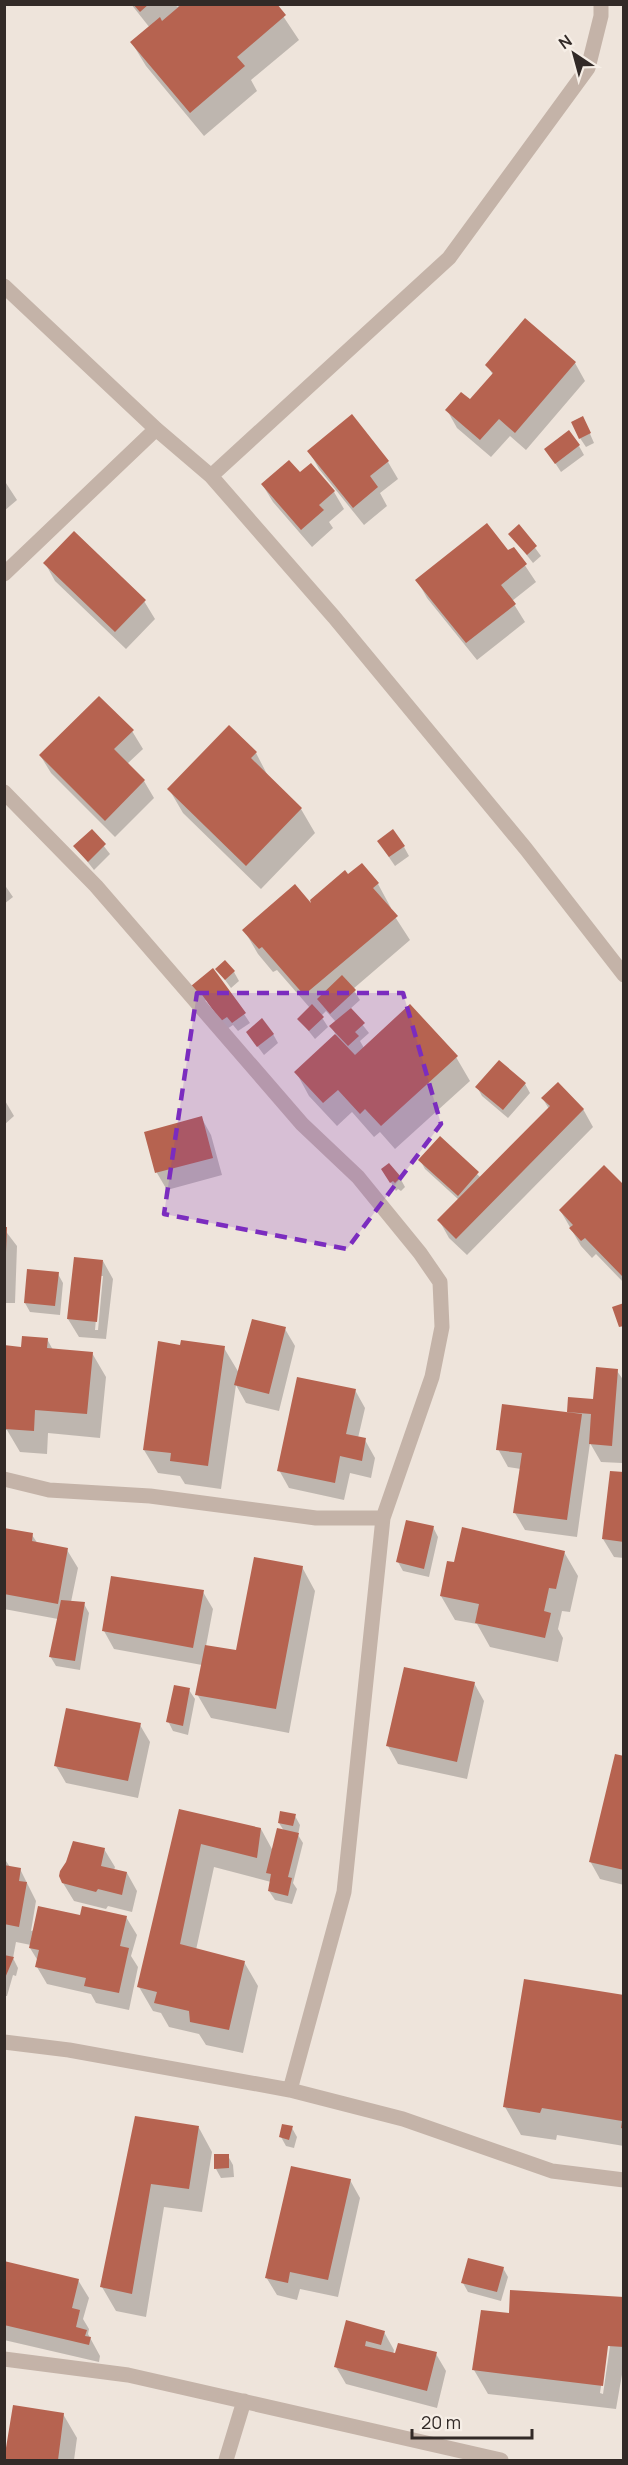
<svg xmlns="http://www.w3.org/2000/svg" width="628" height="2465" font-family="Manrope,sans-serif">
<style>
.shadow{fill:#0003;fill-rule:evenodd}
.building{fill:#b66350}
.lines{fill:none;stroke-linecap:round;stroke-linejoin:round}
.minor{stroke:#c4b3a8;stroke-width:15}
.marked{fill:#7b2cbf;fill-opacity:0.2;stroke:#7b2cbf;stroke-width:4.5;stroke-dasharray:12 8;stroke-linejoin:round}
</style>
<rect width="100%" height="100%" fill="#eee4db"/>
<!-- shadow -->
<path class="shadow" d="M131,4H176L177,7L181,4H275L299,40L251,80L257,91L204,136L146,66L132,43L150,28Z
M525,320L575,363L585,381L526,450L510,436L491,457L457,428L447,410L470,401L493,375L487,365Z
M587,427L594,443L586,447L580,438Z
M579,446L584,455L561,472L546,449Z
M309,451L388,462L398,479L380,493L387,506L364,525L319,469Z
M300,475L334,492L344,509L329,522L333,528L312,547L273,502L262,484Z
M4,480L17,500L4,511Z
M519,526L541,556L533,563L510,534Z
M514,549L536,582L512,601L525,622L477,660L427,598L417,580L508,552Z
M45,563L144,601L155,619L126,649L55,581Z
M132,731L143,749L127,764L144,781L154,798L115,837L51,773L40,755Z
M256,753L269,778L301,809L315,833L261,889L183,813L169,789Z
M92,831L110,854L94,870L75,846Z
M404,847L409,856L395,866L384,850Z
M348,876L378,884L391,908L390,909L410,940L353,989L360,1000L350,1009L369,1033L360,1041L364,1048L456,1057L470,1081L395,1149L380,1132L374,1137L352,1112L337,1126L309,1096L296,1072L336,1035L331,1026L336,1022L326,1011L321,1016L328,1027L315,1039L299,1019L310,1008L277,970L273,972L258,954L244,930L313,908Z
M4,884L13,897L4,904Z
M217,969L234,972L239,981L231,988Z
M193,987L244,1014L250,1023L238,1031L233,1025L227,1029L206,1000L203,1003Z
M247,1032L273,1034L278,1043L264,1055Z
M525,1084L530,1093L508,1118L482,1096L477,1087Z
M4,1099L14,1116L4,1125Z
M543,1099L583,1109L593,1127L467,1255L449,1238L439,1220L459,1200L425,1169L420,1160L440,1138L481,1178L549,1109Z
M201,1117L211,1135L222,1175L167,1190L157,1173L146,1133Z
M383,1169L400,1178L405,1187L401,1191L398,1189L396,1191Z
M624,1188V1283L596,1254L592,1258L581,1246L560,1210Z
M4,1229L17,1246L15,1303H4Z
M103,1261L113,1279L106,1339L79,1337L68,1319ZM100,1276H103L98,1330H95Z
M58,1274L63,1283L60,1315L30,1312L25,1303Z
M285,1329L295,1346L279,1411L246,1403L236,1385L221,1489L185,1484L180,1476L158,1473L144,1450L181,1347L224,1348L239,1373Z
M47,1339L53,1350L92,1353L106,1377L100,1438L48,1433L47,1454L20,1452L7,1430H4V1347L23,1348Z
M617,1371L624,1381L622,1463L601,1462L590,1443L577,1537L525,1530L515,1513L521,1469L508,1467L498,1449L568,1414L569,1399L594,1401Z
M355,1390L365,1408L358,1438L365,1440L375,1458L371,1478L350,1473L344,1500L289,1488L279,1470Z
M624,1474V1558L614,1557L603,1539Z
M433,1527L438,1537L429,1577L403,1571L398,1562Z
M4,1530L32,1535L38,1544L67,1550L78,1568L71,1602L84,1604L89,1613L80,1670L56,1666L50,1656L58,1619L4,1609Z
M564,1552L578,1576L570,1612L562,1611L558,1629L563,1638L558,1662L490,1647L477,1624L455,1620L441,1596Z
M302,1567L315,1591L289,1733L211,1718L197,1694L202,1665L114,1649L104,1631L203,1592L213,1609L206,1646L237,1652Z
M474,1683L484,1701L467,1779L398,1764L388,1746Z
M189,1690L195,1699L188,1735L173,1731L168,1721Z
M140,1725L150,1742L138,1798L66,1783L56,1766Z
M624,1757V1885L600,1879L590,1861Z
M181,1811L261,1829L273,1851L284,1831L279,1823L295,1816L300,1825L298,1835L303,1843L293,1883L297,1889L292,1904L275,1900L269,1891L271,1882L214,1867L196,1950L244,1962L258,1986L243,2053L206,2045L199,2034L169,2027L161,2013L153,2011L139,1987Z
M104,1849L115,1867L114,1870L127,1873L137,1891L132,1912L108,1906L106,1909L74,1901L63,1883Z
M4,1858L10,1867L20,1869L36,1901L31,1931L81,1917H126L137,1935L131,1956L138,1967L129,2010L96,2003L91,1994L47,1984L37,1967L38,1961L30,1948L31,1945L16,1942L13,1958L18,1968L16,1976L13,1975L7,1996H4Z
M624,1996V2146L557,2135L556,2140L521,2135L505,2107Z
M136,2117L199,2128L212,2152L202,2212L164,2207L146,2317L116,2311L102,2287Z
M292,2128L297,2137L294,2148L286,2146L281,2137Z
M228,2156L233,2165L234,2177L221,2178L216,2169Z
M350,2180L360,2198L338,2297L300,2289L297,2300L277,2295L266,2277Z
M4,2263L78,2280L89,2298L83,2319L89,2329L88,2334L100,2356L99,2362L4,2340Z
M503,2268L508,2277L501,2301L468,2292L463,2283Z
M624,2298V2363L616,2409L488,2394L474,2370L510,2315ZM607,2346H610L603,2394L600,2393Z
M347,2322L384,2332L394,2350L393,2354H436L446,2371L437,2408L346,2384L336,2367Z
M14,2407L63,2414L77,2438L74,2460H5Z"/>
<!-- building -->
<path class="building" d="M133,4H149L140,12Z
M182,4H277L286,15L237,57L245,66L190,113L130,42L160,17L162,21Z
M525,318L576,362L515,433L499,419L480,440L445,410L461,392L470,399L493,373L485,365Z
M352,414L389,461L370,476L378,487L353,508L307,451Z
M583,416L591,433L579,439L571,422Z
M569,430L580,445L555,464L544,449Z
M289,460L300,472L311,463L335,491L319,505L324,510L301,530L261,484Z
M487,523L508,550L514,547L527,564L501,585L516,604L466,643L415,580Z
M519,524L537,546L527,555L508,534Z
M74,531L146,600L115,632L43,563Z
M99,696L134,730L114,749L145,780L105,821L39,755Z
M229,725L257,752L251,758L302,808L246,866L167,789Z
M92,829L106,844L88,862L73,846Z
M393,829L405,846L389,857L377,841Z
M362,863L379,883L373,888L398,916L304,995L262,947L259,949L242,930L295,884L311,903L310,900L345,870L348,874Z
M225,960L235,971L225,980L215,969Z
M213,968L246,1013L232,1023L227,1017L221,1021L200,992L197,995L191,986Z
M342,975L356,990L330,1014L317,999Z
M312,1004L324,1017L309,1031L297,1019Z
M410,1004L458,1056L381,1126L365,1109L360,1114L338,1090L323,1103L294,1072L335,1034L355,1055Z
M351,1008L365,1023L355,1032L359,1036L348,1046L329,1026Z
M262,1018L274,1034L257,1047L246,1032Z
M499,1060L526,1083L503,1110L475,1087Z
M558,1082L584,1109L456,1239L437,1220L550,1106L541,1098Z
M202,1116L213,1158L155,1173L144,1132Z
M440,1136L479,1172L458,1196L418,1160Z
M389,1163L401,1177L395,1183L393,1181L390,1183L381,1169Z
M604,1165L624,1185L622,1276L585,1238L581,1241L569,1228L573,1225L559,1210Z
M4,1227H7L6,1252H4Z
M74,1257L103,1260L97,1322L67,1319Z
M27,1269L59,1272L55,1306L24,1303Z
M624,1303V1326L619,1327L612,1307Z
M252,1319L286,1327L269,1394L234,1385Z
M22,1336L48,1338L47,1348L93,1352L87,1414L35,1410L34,1431L5,1429L6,1408H4V1345L21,1347Z
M181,1340L225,1346L208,1466L170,1461L171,1453L143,1450L158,1341L180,1345Z
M596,1367L618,1369L612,1446L589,1444L591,1414L567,1412L568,1397L593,1399Z
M297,1377L356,1389L346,1434L366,1438L362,1461L340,1456L335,1483L277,1471Z
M502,1404L582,1414L567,1520L513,1513L522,1453L496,1450Z
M610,1471L624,1472V1542L602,1539Z
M406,1520L434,1526L424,1569L396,1562Z
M462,1527L565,1551L556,1589L549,1588L544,1611L551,1613L545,1638L475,1623L479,1604L440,1596L447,1561L454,1562Z
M4,1528L33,1533L32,1541L68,1548L58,1604L4,1594Z
M254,1557L303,1566L276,1709L195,1695L205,1645L236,1650Z
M111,1576L204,1590L193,1648L102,1631Z
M61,1600L85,1602L75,1661L49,1657Z
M404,1667L475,1682L457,1762L386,1746Z
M174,1685L190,1688L183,1726L166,1722Z
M66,1708L141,1723L128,1781L54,1766Z
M615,1754L624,1756V1870L589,1862Z
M179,1809L261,1828L257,1858L201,1844L180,1944L245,1961L229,2030L190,2022L189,2011L154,2003L157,1992L137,1987Z
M280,1811L296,1814L293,1826L278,1823Z
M277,1828L299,1833L288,1877L292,1878L288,1896L268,1891L271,1874L266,1873Z
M73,1841L105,1848L101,1866L127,1872L122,1895L98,1889L96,1892L62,1883L59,1876L60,1871L66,1862Z
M4,1865L21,1868L19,1881L27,1882L19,1927L4,1924Z
M38,1906L80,1915L82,1906L127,1916L120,1946L129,1948L119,1993L84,1986L86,1978L35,1967L39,1950L29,1948Z
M4,1955L14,1957L5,1978H4Z
M524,1979L624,1995V2129L621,2128L622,2121L542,2108L540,2113L503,2107Z
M135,2116L199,2126L189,2189L151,2184L132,2294L100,2287Z
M282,2124L293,2126L289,2140L279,2137Z
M214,2154H229V2168L214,2169Z
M291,2166L351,2179L328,2280L290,2272L288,2283L265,2278Z
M468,2258L504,2267L497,2292L461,2283Z
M4,2261L79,2279L72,2308L80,2310L76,2327L87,2330L85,2336L91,2337L89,2345L4,2325Z
M510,2290L624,2297V2347L608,2346L603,2386L472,2370L481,2310L509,2313Z
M346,2320L385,2331L381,2345L366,2341L365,2346L395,2353L398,2343L437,2352L427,2391L334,2367Z
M13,2405L64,2413L58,2460H4Z"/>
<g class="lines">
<!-- minor -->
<path class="minor" d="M4,286L156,429L211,476L334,617L526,849L624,975
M211,476L449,258L588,68L601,16V4
M4,574L156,429
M4,792L96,886L302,1124L358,1177L420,1253L440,1282L442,1327L432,1377L383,1518
M4,1479L49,1490L150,1496L316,1518H383L344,1892L290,2090
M4,2042L69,2050L290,2090L403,2119L552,2171L624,2180
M4,2359L128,2375L501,2460
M226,2460L244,2401"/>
</g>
<!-- marked area -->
<path class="marked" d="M197,993H403L441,1124L347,1249L164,1214Z"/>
<!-- border -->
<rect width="628" height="2465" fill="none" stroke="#322a27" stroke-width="12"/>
<!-- north arrow -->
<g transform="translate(574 54) rotate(324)" stroke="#f6eee6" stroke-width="4.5" paint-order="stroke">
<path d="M0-4.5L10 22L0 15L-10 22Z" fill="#322a27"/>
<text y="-9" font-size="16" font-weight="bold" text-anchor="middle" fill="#322a27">N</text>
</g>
<!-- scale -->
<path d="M412 2429v9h120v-9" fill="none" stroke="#322a27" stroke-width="3"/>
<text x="421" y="2429" font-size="18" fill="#322a27" stroke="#f6eee6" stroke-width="4.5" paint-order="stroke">20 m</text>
</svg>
